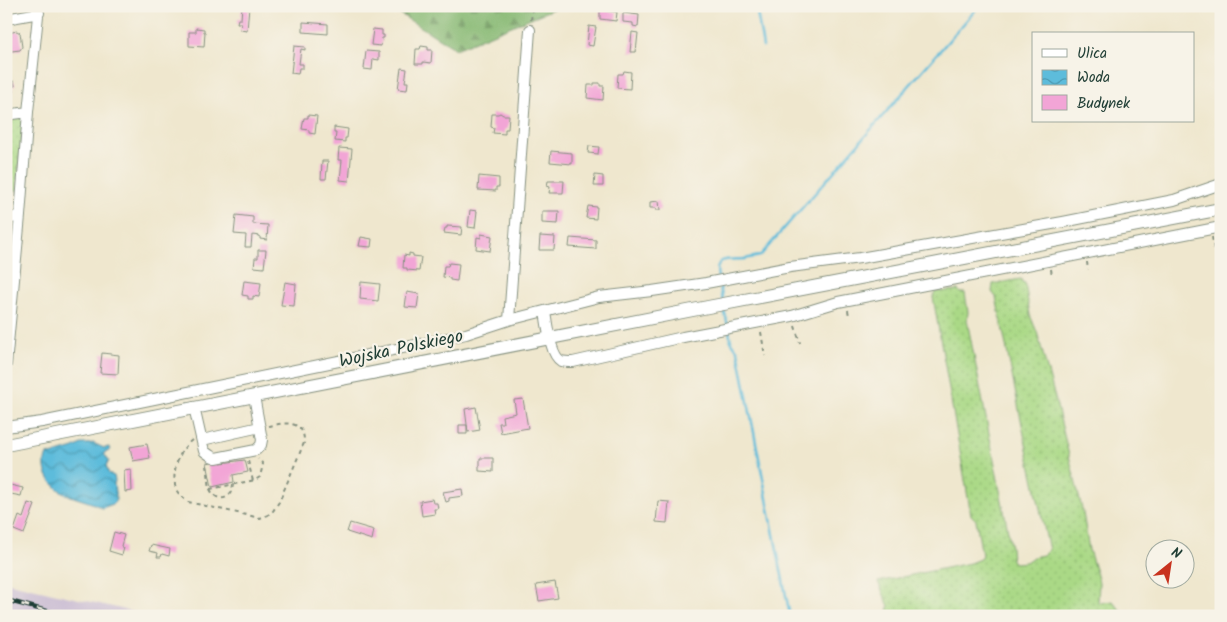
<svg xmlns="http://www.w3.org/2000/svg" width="1227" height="622" font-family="Kalam,sans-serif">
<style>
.industrial{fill:#ccbfd4}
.grass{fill:url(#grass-dots);stroke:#648b5d}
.forest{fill:url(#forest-firs);stroke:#537b54}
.water{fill:url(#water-waves);stroke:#3e7c88}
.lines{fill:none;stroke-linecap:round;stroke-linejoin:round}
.stream{stroke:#5dbcdb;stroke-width:2.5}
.building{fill:#f2a5d6}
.minor-casing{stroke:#879281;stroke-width:12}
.major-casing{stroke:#879281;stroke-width:14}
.path{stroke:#879281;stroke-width:2;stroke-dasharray:4 4;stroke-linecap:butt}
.minor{stroke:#fff;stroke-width:10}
.major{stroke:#fff;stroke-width:12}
.rail-casing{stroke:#1f3d34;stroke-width:4.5}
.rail{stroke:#f7f3e8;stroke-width:2.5;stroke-dasharray:8;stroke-linecap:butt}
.labels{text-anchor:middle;stroke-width:4.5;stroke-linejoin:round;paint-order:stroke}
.street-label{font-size:18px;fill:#1f3d34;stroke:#f7f3e8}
</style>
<defs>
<pattern id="grass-dots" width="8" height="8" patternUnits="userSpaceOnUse" patternTransform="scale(1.25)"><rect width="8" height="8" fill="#aad986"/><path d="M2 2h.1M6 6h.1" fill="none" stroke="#92bb74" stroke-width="1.8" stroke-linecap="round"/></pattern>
<pattern id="forest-firs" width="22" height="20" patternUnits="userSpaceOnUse" patternTransform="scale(1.25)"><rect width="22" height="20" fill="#87b973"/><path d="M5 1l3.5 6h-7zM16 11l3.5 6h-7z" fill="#6e985f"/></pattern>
<pattern id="water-waves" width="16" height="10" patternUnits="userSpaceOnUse" patternTransform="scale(1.25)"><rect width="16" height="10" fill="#5dbcdb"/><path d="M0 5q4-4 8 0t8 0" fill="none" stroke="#4c9ab2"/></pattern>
</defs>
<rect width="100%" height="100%" fill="#f7f3e8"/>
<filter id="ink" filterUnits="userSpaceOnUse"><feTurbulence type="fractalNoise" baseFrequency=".02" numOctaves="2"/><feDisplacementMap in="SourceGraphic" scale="10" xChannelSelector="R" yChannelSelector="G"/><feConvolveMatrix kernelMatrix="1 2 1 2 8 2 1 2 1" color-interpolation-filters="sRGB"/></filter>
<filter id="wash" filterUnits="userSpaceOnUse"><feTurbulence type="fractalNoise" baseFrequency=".0096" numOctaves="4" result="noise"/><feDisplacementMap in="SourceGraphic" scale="20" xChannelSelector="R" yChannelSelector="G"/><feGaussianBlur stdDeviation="1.12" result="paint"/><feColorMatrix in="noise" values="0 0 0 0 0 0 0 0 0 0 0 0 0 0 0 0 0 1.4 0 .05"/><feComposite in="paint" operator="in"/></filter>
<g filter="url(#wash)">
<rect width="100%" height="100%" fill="#efe7ce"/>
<!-- industrial -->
<path class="industrial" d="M6,582L151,616H24L6,611Z"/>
<!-- grass -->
<path class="grass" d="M18,116L23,118L17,191L6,188V118Z
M1021,279L1022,282L1025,283L1030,315L1037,332L1054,394L1083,513L1089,550L1099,582L1098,603L1113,601L1121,611L1120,616H888L889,606L878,582L970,563L980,559L982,556L976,520L971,515L933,297L935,292L958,290L961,293H965L968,312L967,320L1011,547L1012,560L1015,563L1026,562L1033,557L1043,555L1049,550L1028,454L1002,326L996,297L992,292L993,284Z"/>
<!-- forest -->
<path class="forest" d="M387,6H560L456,49Z"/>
<!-- water -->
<path class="water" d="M93,443L104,448L109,447L110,451L105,452L104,454L109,461L106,466L109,474L114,476L115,481L114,484L116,500L113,504L102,508C89,500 73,499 61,491C48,482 41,468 47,454L51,455L74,448L81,444H87Z"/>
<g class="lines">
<!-- stream -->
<path class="stream" d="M756,6L763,47
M718,277C713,255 731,260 744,259C749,258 755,257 760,256L979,6
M719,282L723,301
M724,309L728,326
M729,331L731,341L738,351L790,616"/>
</g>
<g id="blocks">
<!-- building -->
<path class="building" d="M242,6H249L247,31L240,30L241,23H237L238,19H241Z
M600,10L617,12L616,21L600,19Z
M623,13L639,15L638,27L633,26V23L623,22Z
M303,22L328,24V34L303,32Z
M589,26L596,27L593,46L587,45Z
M196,28L204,29V32H205L204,47L189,46V32H196Z
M373,29L382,30V35H384V38H382L381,46L371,45Z
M17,31L20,33L22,47L20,50L12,51L9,49L6,35L8,33Z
M632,32L638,33L636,52H630Z
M294,46L305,47V50L301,49L299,64H303V68H299L298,74L291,73Z
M421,46L428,47V50H432L431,63L423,62V64H415L416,49H420Z
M366,51L379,52V60L373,59L372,70L364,69Z
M401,68L407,69L405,82H408L407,90L398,89Z
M624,71L631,72L630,89L617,88L618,74H623Z
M9,73L11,82L14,81L15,86H12L13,92L6,94V74Z
M594,83H600V86H604L603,100L587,98L588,85H594Z
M500,113L503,115H509L508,129H505V134L493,133L494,128L491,127L492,114H498Z
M308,115L317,116L315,134L309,133V130L302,129L304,118H308Z
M334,127L348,129L347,138H345V142L335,141L336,133H334Z
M589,146L599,147L598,154L588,153Z
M339,148L352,149L349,181L340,180L342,160H338Z
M551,151L572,153V164L550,162Z
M322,161H328L326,179H321Z
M595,175L603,176V186H594Z
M479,176L499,178V187H496V191L478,190Z
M548,181H564L563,193H549L550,187L547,186Z
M659,201L660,210H656V208H650V202Z
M588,206L597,207L596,219L586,218Z
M470,210L477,211L475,228L468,227Z
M542,211H559L558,224L542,223Z
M236,215L253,217V224L268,225L267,240L260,239V236L252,235L251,247H245L246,235L234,234Z
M447,226L462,227L461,235L444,233L445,228H447Z
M481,234L492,236L490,251L476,249L477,237L481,238Z
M540,236L555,237L554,250H539Z
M361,237L372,239L371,247L359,246Z
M570,238L596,240V249L569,247Z
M258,250H266L264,268L254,267L255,258H258Z
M409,253L413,254V256L421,257L419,271L407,270V268H403L404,255L409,256Z
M449,263L459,264L457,281L450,280V278L443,277L444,266H448Z
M244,281L261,283L259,297L253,296V299H248V296L242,295Z
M285,282L296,284L294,306L281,305Z
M361,282L380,284L378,301L360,299Z
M407,292L419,294L417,308L405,307Z
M102,353L119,355L118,374L100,373Z
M523,399L528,428L501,433L499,423H503L502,416L516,413L514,400Z
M476,407L480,430L468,432L465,409Z
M459,425H467V434H459Z
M147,444L150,458L133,461L130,447Z
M480,458H493V472L479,471V466H480Z
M221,460V463L245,460L248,472L233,475L234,482L212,487L207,463Z
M131,469L132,491L125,492L124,470Z
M6,484L23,488L21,496L6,493Z
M462,489L463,496L449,498V501L446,502L443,492Z
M432,499L433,503H437L438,509H434L435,514L422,516L420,501Z
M658,501L669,502L667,523L656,522Z
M28,503L35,505L24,534L14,530L19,516L23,518Z
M350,523L374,530L372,540L347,532Z
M114,532L124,535L121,546L124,548L122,555L109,551Z
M151,545L170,549L169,556L162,554L161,557H157L158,553L149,551Z
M555,582L558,598L539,601L536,585Z"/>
</g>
</g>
<g filter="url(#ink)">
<use href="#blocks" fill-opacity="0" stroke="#879281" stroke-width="1"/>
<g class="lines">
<!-- minor casing -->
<g class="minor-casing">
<path id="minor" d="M6,19L39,13
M6,115L28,112
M6,219L20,216
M545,311C547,323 550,355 561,361C564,362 569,362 573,362L683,337L792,316L838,302L1221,227
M509,320L530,30
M6,365L20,216L28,112L39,6
M194,407L204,451L211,456L216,458L256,450L261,445L262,440L254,396
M6,427L42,422L407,347L466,334L509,320L599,297L652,291L706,283L790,267L860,258L1063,222L1174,200L1221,184
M202,440L260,427"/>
</g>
<!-- major casing -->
<g class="major-casing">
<path id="major" d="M6,445L708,307L1221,209"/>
</g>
<!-- path -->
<path class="path" d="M531,20L533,6
M6,192L13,193
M1212,237L1214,249
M1087,262L1088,270
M1051,269L1052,276
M848,310L849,316
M795,326L800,343
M761,332L765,356
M192,440C178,451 170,474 177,491C180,496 184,499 188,502L260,518L268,515L273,511L279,502L304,443C305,420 286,422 269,426
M248,461L253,481
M207,465L210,489L255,480L260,477L263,464L258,459
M210,489C217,504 232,500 233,484"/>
<!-- minor -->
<use href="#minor" class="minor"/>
<!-- major -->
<use href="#major" class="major"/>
<!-- rail casing -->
<g class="rail-casing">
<path id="rail" d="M6,600L65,616"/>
</g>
<!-- rail -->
<use href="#rail" class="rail"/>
</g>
</g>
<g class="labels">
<!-- street labels -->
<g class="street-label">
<text transform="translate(401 348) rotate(-12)" y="6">Wojska Polskiego</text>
</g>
</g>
<!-- margin -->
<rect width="1227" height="622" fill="none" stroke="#f7f3e8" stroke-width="25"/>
<!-- legend -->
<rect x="1032" y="32" width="162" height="90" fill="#f7f3e8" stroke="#a1aaa0"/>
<rect x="1042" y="49" width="25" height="8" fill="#ffffff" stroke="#a1aaa0"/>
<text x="1077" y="58" font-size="15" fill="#1f3d34">Ulica</text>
<rect x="1042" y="70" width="25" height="15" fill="url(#water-waves)" stroke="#a1aaa0"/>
<text x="1077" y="82" font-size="15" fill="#1f3d34">Woda</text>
<rect x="1042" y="95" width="25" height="15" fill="#f2a5d6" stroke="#a1aaa0"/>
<text x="1077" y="108" font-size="15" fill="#1f3d34">Budynek</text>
<!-- north arrow -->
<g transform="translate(1170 564) rotate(30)"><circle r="24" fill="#f7f3e8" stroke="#a1aaa0"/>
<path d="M0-4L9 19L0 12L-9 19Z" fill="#c8321e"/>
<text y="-8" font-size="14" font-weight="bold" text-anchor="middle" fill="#1f3d34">N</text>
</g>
</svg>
